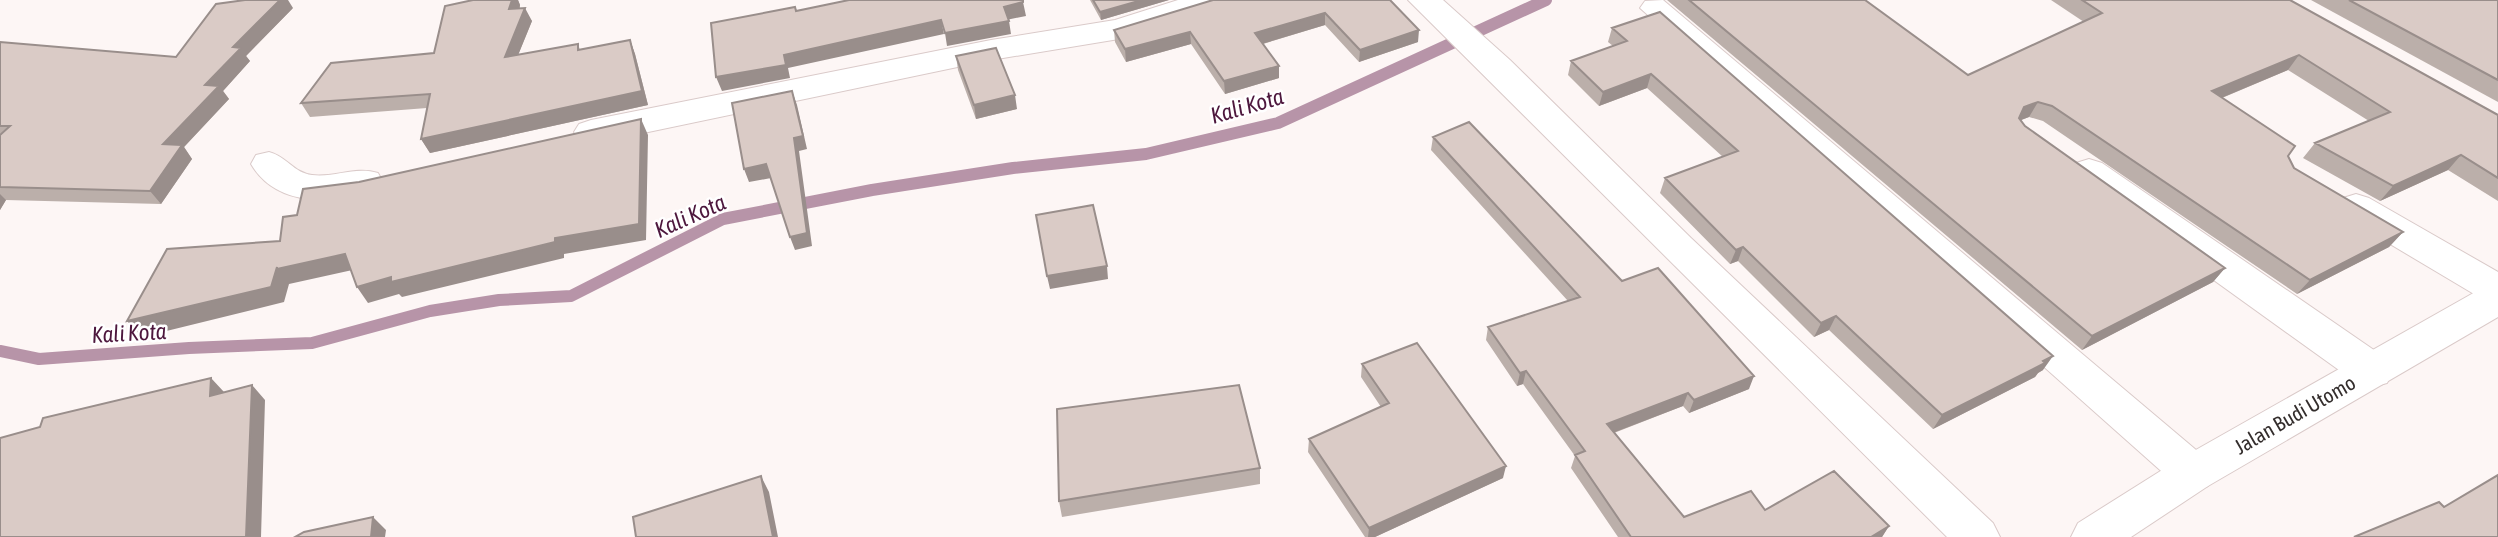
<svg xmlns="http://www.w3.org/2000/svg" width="2498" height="537" font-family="'Asap Condensed',sans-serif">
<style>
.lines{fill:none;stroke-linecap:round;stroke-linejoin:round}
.stream{stroke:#b794a8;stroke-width:12}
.minor-casing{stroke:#dacac9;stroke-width:2}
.tertiary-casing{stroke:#dacac9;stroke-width:2}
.minor{fill:#fff;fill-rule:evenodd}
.tertiary{fill:#fff;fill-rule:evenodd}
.wall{fill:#bbafaa}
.shaded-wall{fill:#998e8b}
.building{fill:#dacbc6;stroke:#998e8b;stroke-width:2}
.labels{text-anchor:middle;stroke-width:5;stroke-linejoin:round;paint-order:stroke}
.street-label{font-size:21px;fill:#342e2d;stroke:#fff}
.water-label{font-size:23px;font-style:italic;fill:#4d173d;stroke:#fff}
</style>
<rect width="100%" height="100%" fill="#fdf6f5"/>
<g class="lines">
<!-- stream -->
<path class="stream" d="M0,351L39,359L189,348L312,343L430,311L499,300L571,296L723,219L872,190L1013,168L1146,154L1278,123L1546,0"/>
<!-- minor casing -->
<g class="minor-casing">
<path id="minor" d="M1178,0H1227L1222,7L1119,39L991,60L591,144L579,140L574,132L579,124L591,120L991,40L1115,20Z
M1408,0H1443L1510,60L1691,238L1993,523L2000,537H1947Z
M1663,0L2208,460L2215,473L2208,486L2193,491L2178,486L1640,8L1645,1Z
M269,152C286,156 294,173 312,175C334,178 355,166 378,173L383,182L378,191C334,204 277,208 251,164L256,155Z
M2089,159L2102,163L2387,359L2393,371L2387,383L2372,387L2357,383L2076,181L2071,172L2076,163Z
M2356,194L2369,198L2498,272V305L2484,300L2343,216L2338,207L2343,198Z"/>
</g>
<!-- tertiary casing -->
<g class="tertiary-casing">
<path id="tertiary" d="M2498,283V317L2208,486L2131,537H2071L2078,523L2178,460L2484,287Z"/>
</g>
<!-- minor -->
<use href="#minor" class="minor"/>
<!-- tertiary -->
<use href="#tertiary" class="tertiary"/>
</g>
<!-- wall -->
<path class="wall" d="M473,0H518L520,5V8L532,21L518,55L578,44L580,50L630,40L635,54L648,105L430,153L421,139L427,108L310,117L301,103L434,53Z
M1090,0H1169L1101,20Z
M1390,0L1418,42L1359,62L1325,25L1263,44L1279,66V78L1225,94L1191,44L1126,62L1115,42L1114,30Z
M1667,0H1865L1968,75L2084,22L2051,0H2290L2498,115V201L2448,170L2380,201L2303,158L2315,143L2369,121L2288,70L2222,98L2288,156L2294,168L2403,232L2389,247L2297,294L2043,121L2029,117L2021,120L2025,126L2225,268L2213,282L2082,350Z
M2311,0H2498V102Z
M293,8L246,56L250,61L223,91L229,99L184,147L192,159L161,204L6,200L0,210V42L176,57Z
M1612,28L2043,370L2038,373L2035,377L1933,429L1829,330L1814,337L1738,261L1730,264L1660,193L1665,178L1723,157L1647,88L1599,106L1568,75L1571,61L1613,46L1608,42Z
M956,56L1017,109L976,119L958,70Z
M1433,137L1622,281L1749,389L1689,413L1683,406L1614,433L1684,517L1765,510L1889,526L1882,537H1618L1571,468L1575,456L1523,384L1517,386L1486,340L1488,327L1568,301L1431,150Z
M1362,364L1503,478L1375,537H1365L1308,452L1309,439L1381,407L1361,377Z
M1260,468V484L1062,517L1059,501Z"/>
<!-- shaded-wall -->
<path class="shaded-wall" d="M280,0H288L293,8L246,56L250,61L223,91L229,99L184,147L192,159L161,204L150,191L163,144L233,47Z
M512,0H518L520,5L516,22L509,9Z
M1142,0H1169L1101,20L1100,12Z
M1023,2L1026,16L1006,20L1004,7Z
M525,8L532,21L512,70L505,57Z
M1325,13V25L1255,46V33Z
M941,20L944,34L788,68L790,78L722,91L716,77L784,55Z
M1009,21L1011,34L947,46L945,33Z
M1419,30L1418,42L1359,62L1360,50Z
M1190,32L1191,44L1126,62L1125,49Z
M630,40L635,54L648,105L430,153L421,139Z
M2299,55L2288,70L2202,106L2212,91Z
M1279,66V78L1225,94L1224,81Z
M1651,74L1647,88L1599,106L1603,92Z
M792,91L797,105L807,149L799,151L812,246L795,250L790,237Z
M1015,95L1017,109L976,119L974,105Z
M2038,102L2029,117L2016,122L2024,107Z
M641,119L648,135L646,240L564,254V258L402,297L399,294L368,303L357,287L391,277L555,238Z
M2461,155L2448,170L2380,201L2393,186Z
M766,164L771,178L749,182L744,169Z
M0,194L6,200L0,210Z
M2403,232L2389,247L2297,294L2310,280Z
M1743,247L1738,261L1730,264L1736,250Z
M345,254L357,269L289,284L284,302L142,337L127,321L277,267Z
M1107,266L1108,279L1050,289L1047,276Z
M2225,268L2213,282L2082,350L2092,336Z
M1836,316L1829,330L1814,337L1821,323Z
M2053,356L2043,370L2038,373L2035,377L1933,429L1942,415Z
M1526,371L1523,384L1517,386L1520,373Z
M1754,376L1749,389L1689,413L1694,400Z
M211,378L224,392L210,396Z
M252,385L265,400L261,537H246Z
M1688,393L1683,406L1602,437L1607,424Z
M1506,466L1503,478L1375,537H1368L1369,528Z
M761,476L769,492L778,537H773Z
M373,517L386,530L385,537H371Z
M1889,526L1882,537H1871Z"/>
<!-- building -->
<path class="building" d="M245,0H280L233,47L241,48L205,85L219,86L163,144L182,145L150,191L0,187V135L10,126H0V42L176,57L216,4Z
M473,0H512L509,9L525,8L505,57L578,44V50L630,40L642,91L421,139L430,94L301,103L331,63L434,53L445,6Z
M849,0H1023V2L1004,7L1009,21L945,33L941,20L784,55L786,65L716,77L711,23L795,7L796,11Z
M1093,0H1142L1100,12Z
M1213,0H1390L1419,30L1360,50L1325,13L1255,33L1279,66L1224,81L1190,32L1125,49L1114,30Z
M1689,0H1865L1968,75L2102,13L2082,0H2290L2498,115V178L2461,155L2393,186L2315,143L2390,112L2299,55L2212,91L2295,146L2288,156L2294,168L2403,232L2310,280L2052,106L2038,102L2024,107L2019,118L2025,126L2225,268L2092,336Z
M2349,0H2498V80Z
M1660,12L2053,356L2043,361L2045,363L1942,415L1836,316L1821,323L1743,247L1736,250L1665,178L1738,151L1651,74L1603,92L1571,61L1627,41L1612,28Z
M996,48L1015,95L974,105L956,56Z
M792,91L803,136L794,138L807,233L790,237L766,164L744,169L732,103Z
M641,119L639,224L555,238V242L391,282V277L357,287L345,254L277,269V267L271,287L127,321L167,249L280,241L283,217L297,215L303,189L359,182Z
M1469,122L1622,281L1658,268L1754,376L1694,400L1688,393L1607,424L1684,517L1751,491L1765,510L1834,471L1889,526L1871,537H1631L1575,455L1585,451L1526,371L1520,373L1488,327L1580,297L1433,137Z
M1093,205L1107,266L1047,276L1036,215Z
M1417,343L1506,466L1369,528L1309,439L1389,403L1362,364Z
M211,378L210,396L252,385L246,537H0V438L40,427L43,418Z
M1239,385L1260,468L1059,501L1057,409Z
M2498,475V537H2354L2439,502L2444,507Z
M761,476L773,537H636L633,517Z
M373,517L371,537H295L304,532Z"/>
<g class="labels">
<!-- street labels -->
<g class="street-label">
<text transform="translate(2295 415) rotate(-30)" y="7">Jalan Budi Utomo</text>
</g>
<!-- water labels -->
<g class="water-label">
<text transform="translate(1247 106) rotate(-16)" y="8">Kali Kota</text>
<text transform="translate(690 216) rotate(-24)" y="8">Kali Kota</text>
<text transform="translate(129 333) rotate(-3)" y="8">Kali Kota</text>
</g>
</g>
</svg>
